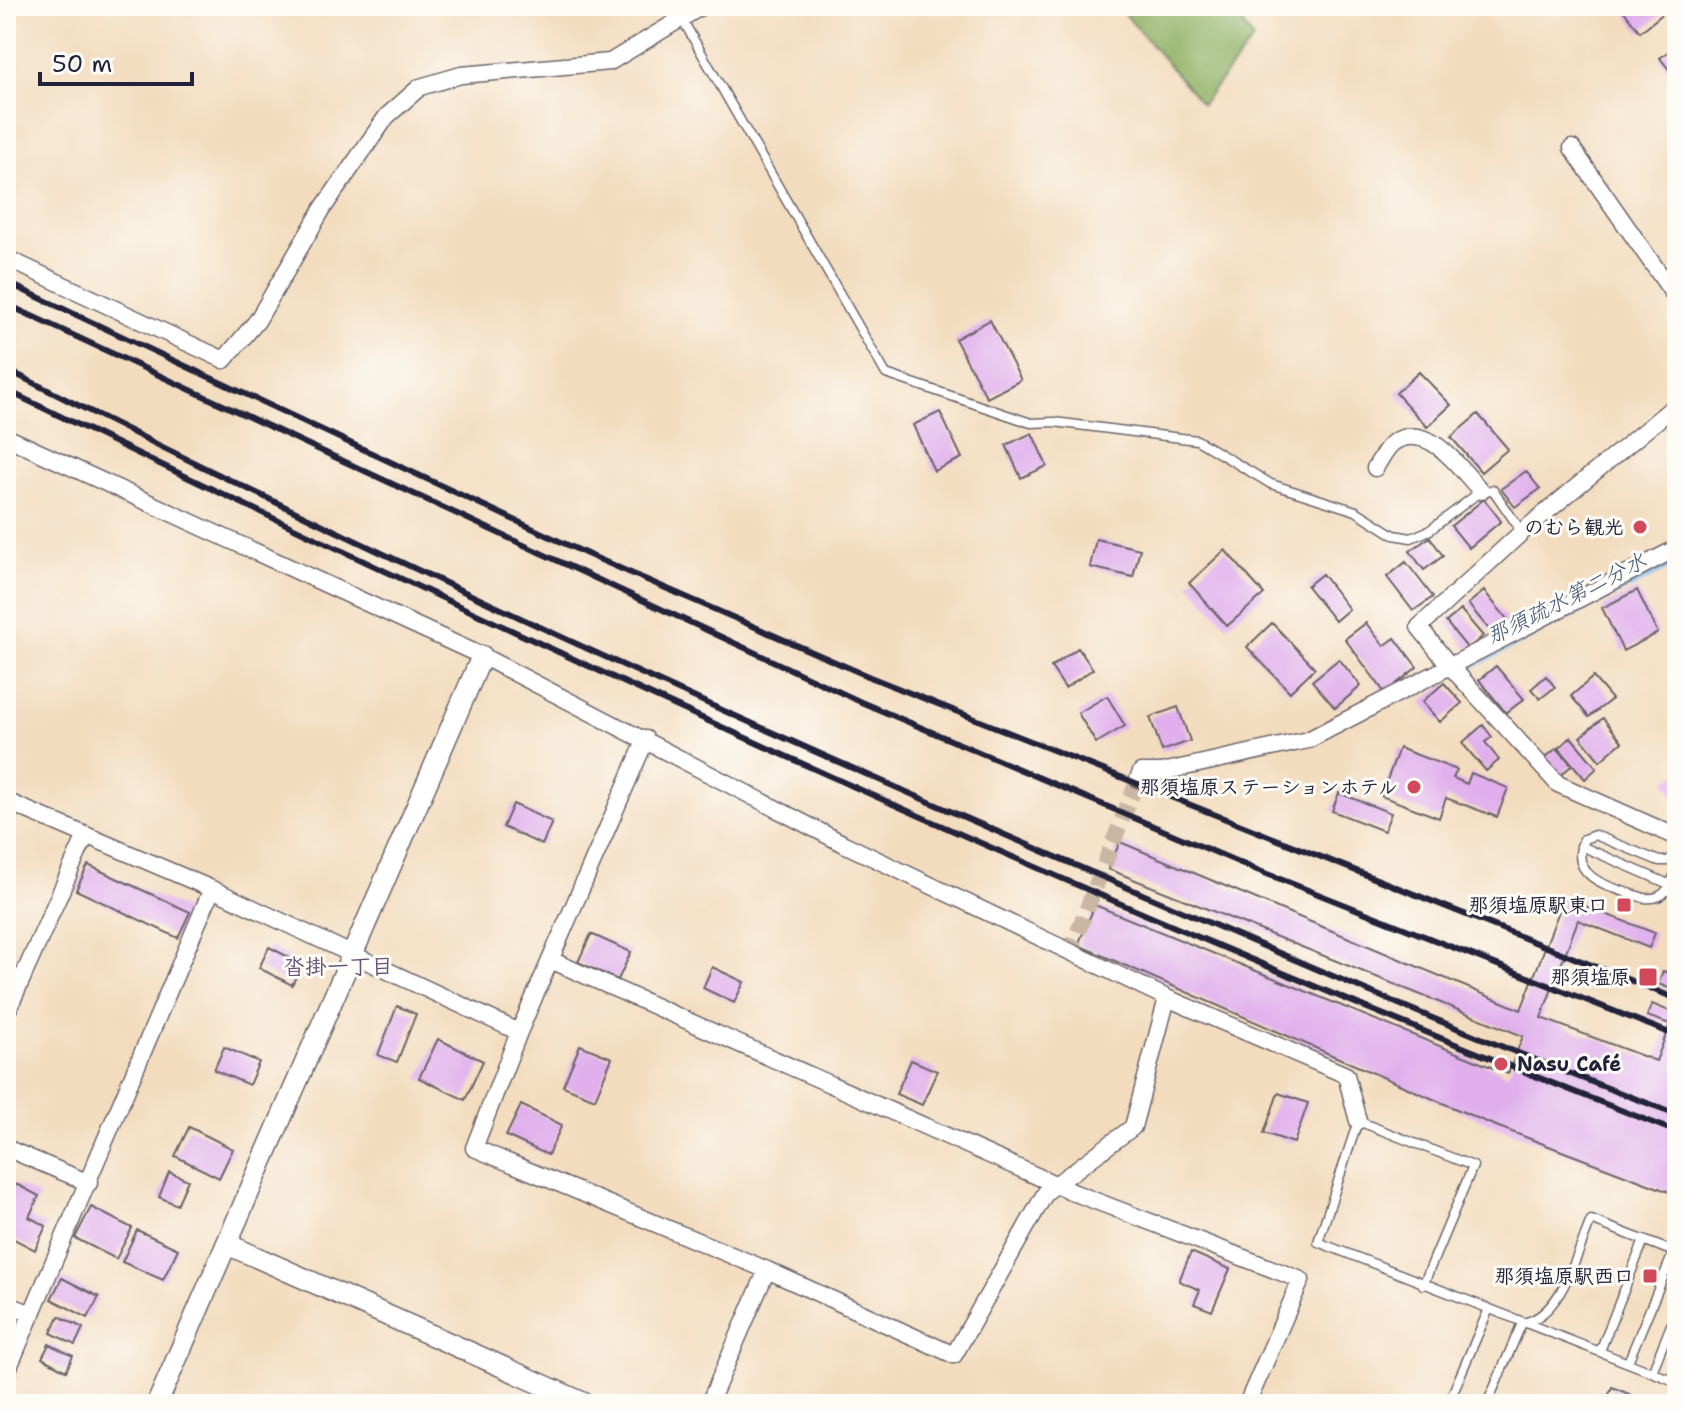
<svg xmlns="http://www.w3.org/2000/svg" width="1683" height="1410" font-family="'Shantell Sans','Klee One',sans-serif">
<style>
.forest{fill:#91b266;stroke:#5a6a50;stroke-width:2}
.lines{fill:none;stroke-linecap:round;stroke-linejoin:round}
.stream{stroke:#77b8ec;stroke-width:6}
.building{fill:#e0afec}
.minor-tunnel{stroke:#c9b7a4;stroke-width:16;stroke-dasharray:16 8;stroke-linecap:butt}
.service-casing{stroke:#6b6369;stroke-width:11}
.minor-casing{stroke:#6b6369;stroke-width:19}
.tertiary-casing{stroke:#6b6369;stroke-width:23}
.service{stroke:#fff;stroke-width:8}
.minor{stroke:#fff;stroke-width:16}
.tertiary{stroke:#fff;stroke-width:20}
.rail{stroke:#22223b;stroke-width:6}
.poi-dot{fill:#d1495b;stroke:#fdfcf7;stroke-width:3}
.labels{text-anchor:middle;stroke-width:6;stroke-linejoin:round;paint-order:stroke}
.poi-label{font-size:20px;font-weight:bold;fill:#22223b;stroke:#fdfcf7;text-anchor:end}
.water-label{font-size:22px;font-style:italic;fill:#405679;stroke:#fdfcf7}
.neighbourhood-label{font-size:22px;font-weight:bold;fill:#645379;stroke:#fdfcf7}
</style>
<rect width="100%" height="100%" fill="#fdfcf7"/>
<filter id="ink" filterUnits="userSpaceOnUse"><feTurbulence type="fractalNoise" baseFrequency=".0125" numOctaves="2"/><feDisplacementMap in="SourceGraphic" scale="16" xChannelSelector="R" yChannelSelector="G"/><feConvolveMatrix kernelMatrix="1 2 1 2 8 2 1 2 1" color-interpolation-filters="sRGB"/></filter>
<filter id="wash" filterUnits="userSpaceOnUse"><feTurbulence type="fractalNoise" baseFrequency=".006" numOctaves="4" result="noise"/><feDisplacementMap in="SourceGraphic" scale="32" xChannelSelector="R" yChannelSelector="G"/><feGaussianBlur stdDeviation="1.8" result="paint"/><feColorMatrix in="noise" values="0 0 0 0 0 0 0 0 0 0 0 0 0 0 0 0 0 1.4 0 .05"/><feComposite in="paint" operator="in"/></filter>
<g filter="url(#wash)">
<rect width="100%" height="100%" fill="#f3dcbe"/>
<!-- forest -->
<path class="forest" d="M1118,6H1232L1253,40L1202,104Z"/>
<g class="lines">
<!-- stream -->
<path class="stream" d="M1471,666L1677,562"/>
</g>
<g id="blocks">
<!-- building -->
<path class="building" d="M1620,6H1669L1670,8L1640,32Z
M1677,45V80L1660,58Z
M990,320L1021,380L987,398L955,339Z
M1419,372L1451,405L1427,427L1396,393Z
M940,412L962,458L934,471L913,425Z
M1478,414L1508,449L1481,472L1451,437Z
M1032,433L1047,466L1021,478L1006,445Z
M1526,471L1540,489L1515,507L1501,489Z
M1484,499L1501,521L1469,548L1451,526Z
M1430,537L1443,556L1424,570L1410,551Z
M1096,539L1140,549L1133,577L1090,567Z
M1225,550L1264,594L1227,626L1189,583Z
M1406,562L1433,597L1413,611L1387,577Z
M1322,574L1349,609L1335,621L1307,586Z
M1637,590L1658,633L1623,651L1602,608Z
M1484,591L1508,620L1492,633L1468,604Z
M1461,610L1483,636L1468,649L1446,622Z
M1272,623L1315,668L1290,692L1247,647Z
M1366,623L1384,646L1395,638L1417,667L1385,693L1345,639Z
M1078,648L1093,669L1065,688L1051,667Z
M1339,659L1361,686L1335,708L1312,681Z
M1496,666L1524,699L1506,713L1479,680Z
M1546,676L1555,687L1540,699L1531,689Z
M1593,677L1612,699L1589,717L1571,696Z
M1444,683L1462,703L1440,722L1422,702Z
M1107,696L1125,726L1096,743L1078,713Z
M1178,707L1190,741L1162,751L1150,717Z
M1603,718L1622,742L1600,761L1580,737Z
M1483,725L1492,737L1485,742L1499,760L1486,771L1462,743Z
M1571,737L1597,768L1585,779L1559,748Z
M1399,748L1457,770L1453,778L1467,784L1471,773L1508,788L1497,817L1446,798L1439,818L1381,796Z
M1557,748L1572,765L1560,776L1545,758Z
M1677,774V800L1666,780Z
M1339,793L1391,813L1384,831L1332,811Z
M513,804L552,822L542,845L503,827Z
M1120,842L1521,1010L1564,898L1655,933L1649,948L1578,920L1541,1018L1656,1061L1670,1024L1647,1016L1652,1004L1674,1013L1677,1006V1055L1672,1067L1677,1069V1195L1491,1124L1078,945L1095,905L1508,1074L1523,1036L1108,869Z
M88,865L190,912L178,938L76,890Z
M591,934L631,952L618,980L578,962Z
M269,947L302,964L292,985L259,968Z
M712,967L744,982L734,1003L703,988Z
M1663,971L1677,976V991L1658,984Z
M397,1006L416,1014L397,1062L378,1055Z
M438,1039L483,1061L465,1100L419,1078Z
M580,1045L612,1058L595,1099L563,1086Z
M224,1047L259,1062L249,1085L214,1070Z
M911,1060L937,1071L922,1105L896,1094Z
M1278,1093L1308,1103L1294,1143L1264,1133Z
M521,1105L562,1125L548,1155L506,1136Z
M189,1127L233,1149L219,1178L175,1156Z
M169,1172L188,1180L177,1205L159,1197Z
M16,1184L39,1196L29,1217L46,1226L35,1250L6,1235V1203Z
M91,1207L132,1228L116,1259L75,1238Z
M137,1230L178,1249L163,1280L122,1262Z
M1191,1252L1230,1269L1212,1311L1194,1304L1200,1290L1179,1281Z
M62,1278L99,1297L88,1318L51,1299Z
M59,1316L83,1328L75,1345L51,1333Z
M49,1344L73,1356L66,1371L42,1358Z
M1612,1387L1653,1404H1605Z"/>
</g>
</g>
<g filter="url(#ink)">
<use href="#blocks" fill-opacity="0" stroke="#6b6369" stroke-width="2"/>
<g class="lines">
<!-- minor-tunnel -->
<path class="minor-tunnel" d="M1069,954L1138,779"/>
<!-- service casing -->
<g class="service-casing">
<path id="service" d="M682,19L886,374L1031,423L1054,422L1197,440L1271,484L1356,511L1394,535L1411,538L1430,530L1481,491L1493,490L1522,532
M1581,846L1671,885
M1677,853L1668,861H1659L1595,835L1584,839C1566,879 1614,888 1644,898C1666,901 1671,885 1677,867
M1423,1285L1473,1166L1358,1121L1318,1242L1677,1382
M1522,1323C1562,1317 1577,1252 1591,1220L1677,1253
M1600,1351L1644,1240
M1628,1362L1674,1251
M1652,1372L1677,1310
M1448,1404L1488,1311
M1487,1404L1522,1323"/>
</g>
<!-- minor casing -->
<g class="minor-casing">
<path id="minor" d="M1572,148L1677,299
M6,258L224,360L257,321L323,208L387,116L420,87L461,75L610,62L702,6
M1677,404L1522,532L1419,627L1450,666L1558,784L1677,837
M6,437L482,656L844,844L1167,998L1133,1127L1046,1192L954,1355L767,1270L474,1148L519,1032L646,739
M1375,468C1380,461 1386,447 1394,442C1429,420 1461,470 1481,491
M1138,779L1141,772H1162L1308,740L1677,548
M6,801L212,889L519,1032
M553,961L1075,1193L1301,1280L1247,1404
M6,975L21,981L86,835
M1167,998L1346,1075L1358,1121
M6,1014L21,981
M6,1148L89,1183
M6,1304L32,1314
M6,1374L212,889
M709,1404L767,1270"/>
</g>
<!-- tertiary casing -->
<g class="tertiary-casing">
<path id="tertiary" d="M229,1245L586,1404
M157,1404L482,656"/>
</g>
<!-- service -->
<use href="#service" class="service"/>
<!-- minor -->
<use href="#minor" class="minor"/>
<!-- tertiary -->
<use href="#tertiary" class="tertiary"/>
<!-- rail -->
<path class="rail" d="M6,282L587,554L870,677L1677,999
M6,304L861,702L1257,870L1677,1036
M6,369C361,549 725,715 1091,872C1285,955 1479,1042 1677,1114
M6,390C554,655 1109,912 1677,1132"/>
</g>
</g>
<!-- markers -->
<g class="poi-dot">
<circle cx="1640" cy="527" r="8"/>
<circle cx="1414" cy="787" r="8"/>
<rect x="1616" y="897" width="16" height="16" rx="4"/>
<rect x="1638" y="967" width="20" height="20" rx="4"/>
<circle cx="1501" cy="1064" r="8"/>
<rect x="1642" y="1268" width="16" height="16" rx="4"/>
</g>
<g class="labels">
<!-- poi labels -->
<g class="poi-label">
<text x="1624" y="534">のむら観光</text>
<text x="1398" y="794">那須塩原ステーションホテル</text>
<text x="1608" y="912">那須塩原駅東口</text>
<text x="1630" y="984">那須塩原</text>
<text x="1517" y="1071" text-anchor="start">Nasu Café</text>
<text x="1634" y="1283">那須塩原駅西口</text>
</g>
<!-- water labels -->
<g class="water-label">
<text transform="translate(1566 598) rotate(-27)" y="8">那須疏水第二分水</text>
</g>
<!-- neighbourhood labels -->
<g class="neighbourhood-label">
<text x="338" y="974">沓掛一丁目</text>
</g>
</g>
<!-- margin -->
<rect width="1683" height="1410" fill="none" stroke="#fdfcf7" stroke-width="32"/>
<!-- scale -->
<path d="M40 72v12h152v-12" fill="none" stroke="#22223b" stroke-width="4"/>
<text x="52" y="72" font-size="24" fill="#22223b" stroke="#fdfcf7" stroke-width="6" paint-order="stroke">50 m</text>
</svg>
